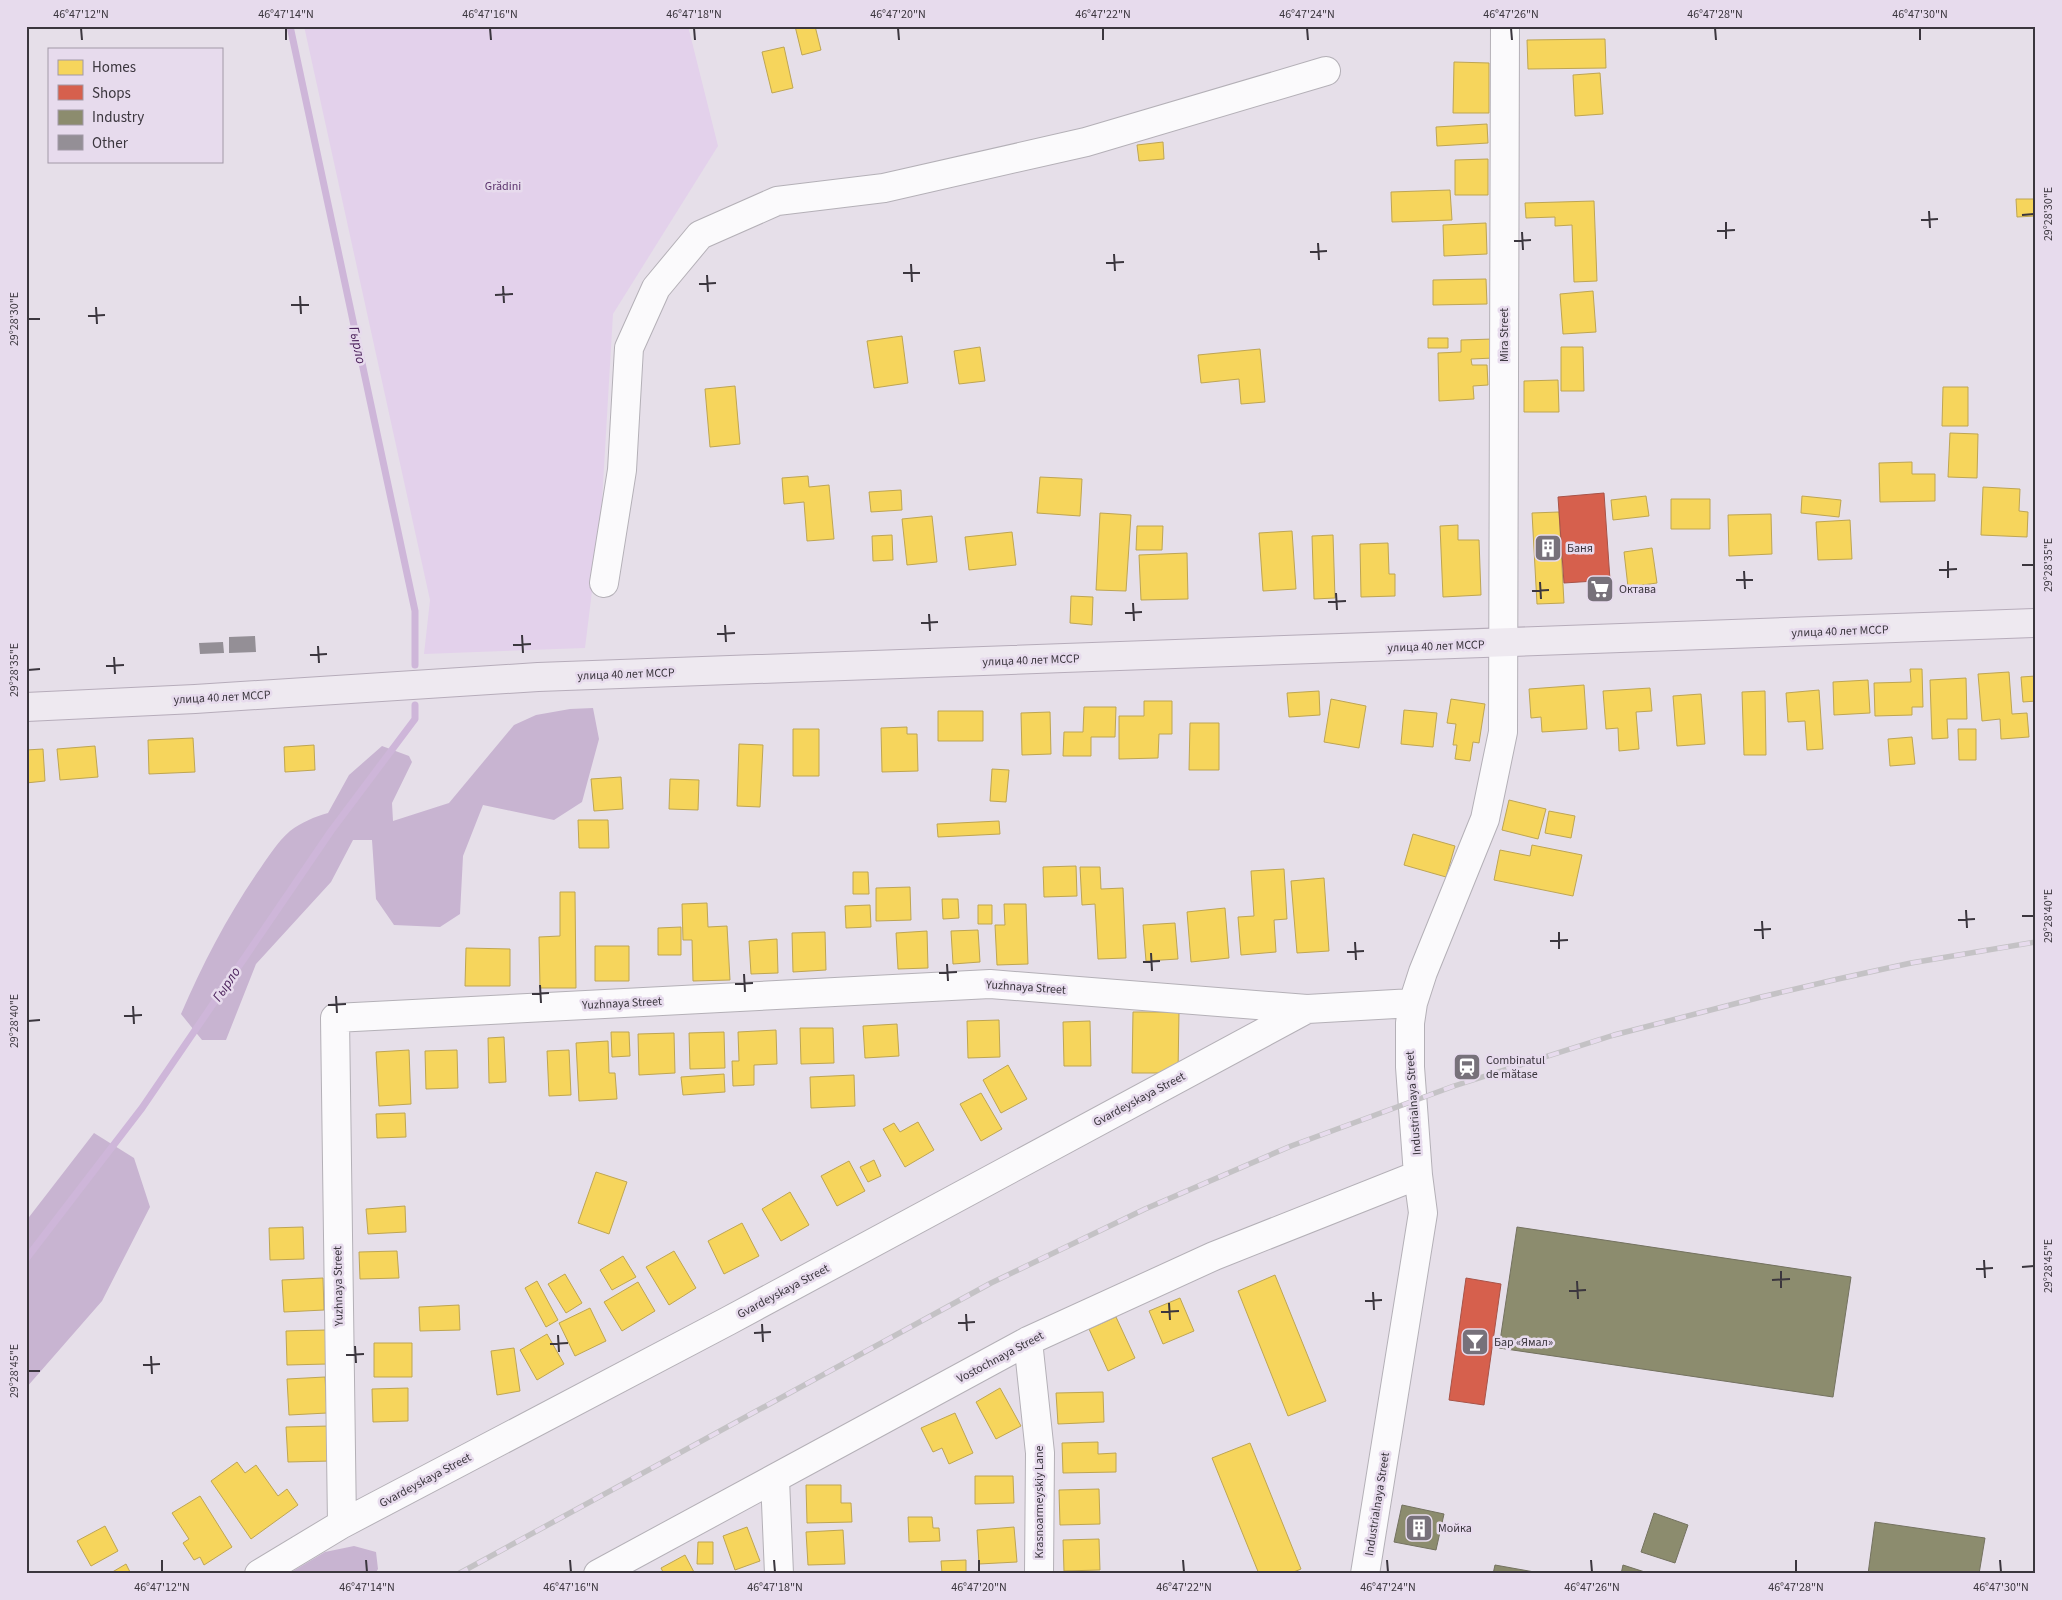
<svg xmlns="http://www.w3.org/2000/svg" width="2062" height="1600" font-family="'Source Sans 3',sans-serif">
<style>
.green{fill:#e3d1eb}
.forest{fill:#c8b4d1}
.homes{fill:#f6d55c;stroke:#bea553}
.shops{fill:#d6604d;stroke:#a85348}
.industry{fill:#8c8c6e;stroke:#747260}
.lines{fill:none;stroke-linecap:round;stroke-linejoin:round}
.stream{stroke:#ceb6d9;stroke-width:7}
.building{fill:#948f96}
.minor-casing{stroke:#b4b0b7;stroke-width:30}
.major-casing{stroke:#b6acba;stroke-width:30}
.minor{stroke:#fbfafc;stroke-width:28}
.major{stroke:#eee9f0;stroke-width:28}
.rail-casing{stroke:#c4c2c5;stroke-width:5.5}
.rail{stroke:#e7dbed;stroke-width:4;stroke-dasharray:11;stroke-linecap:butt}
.ticks{fill:none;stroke:#3b363e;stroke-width:2}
.labels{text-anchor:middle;stroke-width:5;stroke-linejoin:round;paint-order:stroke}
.park-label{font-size:12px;fill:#5b336c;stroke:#e7dbed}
.street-label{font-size:12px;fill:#3b363e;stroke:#e7dbed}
.poi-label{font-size:12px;fill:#3b363e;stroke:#e7dbed;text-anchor:start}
.water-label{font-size:14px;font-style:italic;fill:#4c235c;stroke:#e7dbed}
.neatline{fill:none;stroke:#3b363e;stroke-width:2}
.ticks-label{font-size:12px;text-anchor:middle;fill:#3b363e}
</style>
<rect width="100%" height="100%" fill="#e6dfe9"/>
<!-- green -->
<path class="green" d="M304,26H688L718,146L613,314L601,518L585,648L424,654L430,600Z"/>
<!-- forest -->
<path class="forest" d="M593,708L599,739L582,802L554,820L483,805L463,856L460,914L440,927L394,925L376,899L372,840H353L331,882L256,964L226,1040H202L181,1014C202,965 227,917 257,873C267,859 277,842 290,831C302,822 314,817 328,813L349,775L382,746L409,756L412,762L392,803L393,821L449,803L514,725L536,715L570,709Z
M94,1133L134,1158L150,1207L102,1301L26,1388V1221Z
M354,1546L376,1552L378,1569L375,1574H288L325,1552Z"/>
<!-- homes -->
<path class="homes" d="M795,26H815L821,50L802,55Z
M1605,39L1606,68L1528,69L1527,40Z
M784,47L793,88L772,93L762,52Z
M1454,62L1489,63V113H1453Z
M1600,73L1603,114L1575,116L1573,75Z
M1487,124L1488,143L1437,146L1436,127Z
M1163,142L1164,159L1139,161L1137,145Z
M1488,159V195H1455V160Z
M1450,190L1452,220L1392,222L1391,192Z
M2016,199H2036V216L2017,217Z
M1594,201L1597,281L1574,282L1572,225L1555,226V217L1526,218L1525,203Z
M1486,223L1487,254L1444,256L1443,225Z
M1486,279L1487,304L1433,305V280Z
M1593,291L1596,332L1563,334L1560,294Z
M902,336L908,383L874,388L867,341Z
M1428,338H1448V348H1428Z
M1493,339L1494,358L1471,359L1472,365H1487L1488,385L1473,386L1474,399L1439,401L1438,353L1461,352V340Z
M980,347L985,381L959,384L954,351Z
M1561,347H1583L1584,391H1561Z
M1260,349L1265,402L1241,404L1239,379L1201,383L1198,355Z
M1558,380L1559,412H1524V381Z
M735,386L740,444L710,447L705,389Z
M1943,387H1968V426H1942Z
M1950,433L1978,434L1977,478L1948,477Z
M1912,462V474H1935V501L1880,502L1879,463Z
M808,476L809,487L829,485L834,539L807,541L804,502L784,504L782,478Z
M1040,477L1082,479L1080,516L1037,513Z
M1983,487L2020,489L2019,511L2028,512L2027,537L1981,535Z
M901,490L902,510L871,512L869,492Z
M1646,496L1649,516L1613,520L1611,500Z
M1802,496L1841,500L1839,517L1801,513Z
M1671,499H1710V529H1671Z
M1559,512L1564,603L1537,604L1532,513Z
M1100,513L1131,515L1126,591L1096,590Z
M1771,514L1772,554L1729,556L1728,515Z
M932,516L937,562L907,565L902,519Z
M1850,520L1852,559L1818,560L1816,522Z
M1458,525V540H1479L1481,595L1443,597L1440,526Z
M1137,526H1163L1162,550H1136Z
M1292,531L1296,589L1263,591L1259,533Z
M1012,532L1016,565L969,570L965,537Z
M892,535L893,560L873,561L872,536Z
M1333,535L1335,598L1314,599L1312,536Z
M1388,543L1389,574H1395V596L1361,597L1360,544Z
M1652,548L1657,583L1628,587L1624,552Z
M1187,553L1188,599L1141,600L1139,555Z
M1071,596L1093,597L1092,625L1070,623Z
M1910,669H1922L1923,707H1912V715L1875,716L1874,683L1911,682Z
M2009,672L2012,714L2027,713L2029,737L2001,739L2000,719L1982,721L1978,674Z
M2036,676V701L2023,702L2021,677Z
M1966,678L1967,719H1947L1948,738L1932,739L1930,680Z
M1868,680L1870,713L1834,715L1833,682Z
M1584,685L1587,729L1542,732L1541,717L1531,718L1529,689Z
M1650,688L1652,711L1636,712L1639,749L1619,751L1618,728L1606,729L1603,691Z
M1819,690L1823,749L1807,750L1805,721L1788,722L1786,693Z
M1319,691L1320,715L1289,717L1287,693Z
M1765,691L1766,755H1744L1742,692Z
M1701,694L1705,744L1677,746L1673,696Z
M1331,699L1366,706L1359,748L1324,742Z
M1451,699L1485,704L1479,743L1473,742L1470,761L1455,759L1457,745H1453L1456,724L1447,723Z
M1144,701H1172V734H1159L1158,758L1119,759V716H1144Z
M1084,707H1116L1115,737H1091V756H1063L1064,732H1083Z
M1404,710L1437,713L1433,747L1401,744Z
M938,711H983V741H938Z
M1050,712L1051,754L1022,755L1021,713Z
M1190,723H1219V770H1189Z
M907,727V734H917L918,771L882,772L881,728Z
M793,729H819V776H793Z
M1958,729H1976V760H1959Z
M1912,737L1915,764L1890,766L1888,739Z
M193,738L195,772L149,774L148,740Z
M739,744L763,745L760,807L737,806Z
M314,745L315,770L285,772L284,747Z
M95,746L98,777L60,780L57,749Z
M43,749L45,781L26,783V750Z
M992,769L1009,770L1006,802L990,801Z
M621,777L623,809L594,811L591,779Z
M670,779L699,780L698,810L669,809Z
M1509,800L1546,809L1538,839L1502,830Z
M1549,811L1575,816L1571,838L1545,833Z
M578,820H608L609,848H579Z
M999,821L1000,834L938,837L937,824Z
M1413,834L1455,846L1446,877L1404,865Z
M1532,845L1582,855L1573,896L1494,880L1500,850L1530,856Z
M1076,866L1077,896L1044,897L1043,867Z
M1080,867H1100L1101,889L1123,888L1126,958L1098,959L1095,904L1082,905Z
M1284,869L1287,919L1274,920L1276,952L1241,955L1238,917L1254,916L1251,871Z
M853,872H868L869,894H853Z
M1324,878L1329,951L1297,953L1291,881Z
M910,887L911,920L876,921V888Z
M560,892H575L576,988H540L539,937L560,936Z
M942,899H958L959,918L943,919Z
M707,903L708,927L727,926L730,980L693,981L692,940H683L682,904Z
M1004,904H1026L1028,964L997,965L995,925H1005Z
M870,905L871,927L846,928L845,906Z
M978,905H992V924H978Z
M1225,908L1229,958L1191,962L1187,912Z
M1175,923L1178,959L1146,961L1143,925Z
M681,927V955H658V928Z
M978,930L980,962L953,964L951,931Z
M927,931L928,968L898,969L896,933Z
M825,932L826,970L793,972L792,933Z
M777,939L778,973L751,974L749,941Z
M595,946H629V981H595Z
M466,948L510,949V986H465Z
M1133,1012H1179L1178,1073H1132Z
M999,1020L1000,1057L968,1058L967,1021Z
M1090,1021L1091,1066H1064L1063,1022Z
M897,1024L899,1056L865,1058L863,1026Z
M800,1028H833L834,1063L801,1064Z
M776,1030L777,1064L754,1065V1085L733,1086L732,1061H739L738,1032Z
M611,1032H629L630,1056L612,1057Z
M724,1032L725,1068L690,1069L689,1033Z
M674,1033L675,1073L639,1075L638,1034Z
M504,1037L506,1082L489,1083L488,1038Z
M608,1041L609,1073H615L617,1099L579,1101L576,1043Z
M409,1050L411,1104L379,1106L376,1052Z
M457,1050L458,1088L426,1089L425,1051Z
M569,1050L571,1095L549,1096L547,1051Z
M1008,1065L1027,1099L1001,1113L983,1080Z
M724,1074L725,1092L683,1095L681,1077Z
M854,1075L855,1106L811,1108L810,1077Z
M981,1093L1002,1129L981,1141L960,1104Z
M405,1113L406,1137L377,1138L376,1114Z
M918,1122L934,1150L905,1167L883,1129L894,1123L900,1132Z
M874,1160L881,1176L868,1182L860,1167Z
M849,1161L865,1191L837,1206L821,1176Z
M596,1172L627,1182L609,1234L578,1223Z
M790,1192L809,1225L781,1241L762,1209Z
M405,1206L406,1232L368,1234L366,1209Z
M742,1223L759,1256L724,1274L708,1241Z
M303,1227L304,1259L270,1260L269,1228Z
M397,1251L399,1278L360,1279L359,1252Z
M674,1251L696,1288L669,1305L646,1267Z
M623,1256L636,1277L612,1290L600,1270Z
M565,1274L582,1303L566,1313L548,1284Z
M1275,1275L1326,1401L1288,1416L1238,1291Z
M323,1278L324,1310L284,1312L282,1280Z
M537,1281L558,1320L546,1327L525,1288Z
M638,1282L655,1311L622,1331L604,1302Z
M1180,1298L1194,1331L1163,1344L1149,1311Z
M459,1305L460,1330L420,1331L419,1307Z
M590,1308L606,1341L575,1356L559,1323Z
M1116,1317L1135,1358L1108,1371L1089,1329Z
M326,1330L327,1364L287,1365L286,1331Z
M547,1334L564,1364L537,1380L520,1350Z
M374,1343H412V1377H374Z
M514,1348L520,1391L497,1395L491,1351Z
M325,1377L327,1413L289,1415L287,1379Z
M408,1388V1421L373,1422L372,1389Z
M1000,1388L1021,1426L996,1439L976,1402Z
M1103,1392L1104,1422L1058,1424L1056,1393Z
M955,1413L973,1453L949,1464L942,1448L933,1452L921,1428Z
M330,1426L331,1461L288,1462L286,1427Z
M1098,1442V1454L1116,1453V1472L1063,1473L1062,1443Z
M1250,1443L1301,1569L1289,1574H1259L1212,1458Z
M237,1462L245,1473L256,1465L278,1496L287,1489L298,1505L251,1539L211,1481Z
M975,1476H1013L1014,1503L975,1504Z
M806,1485H841V1503H851L852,1522L807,1523Z
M1099,1489L1100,1524L1060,1525L1059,1490Z
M200,1496L232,1547L204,1565L200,1557L194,1560L183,1543L189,1539L172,1513Z
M908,1517H932L933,1528H939L940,1541L909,1542Z
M105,1526L118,1551L91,1566L77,1541Z
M747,1527L760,1561L735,1570L723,1536Z
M1014,1527L1017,1562L979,1564L977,1530Z
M843,1530L845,1564L808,1565L806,1532Z
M1099,1539L1100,1570L1064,1571L1063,1540Z
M698,1542H713V1564H697Z
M685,1555L695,1574H664L661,1568Z
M966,1560V1572L942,1573L941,1561Z
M126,1564L131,1574H109Z"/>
<!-- shops -->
<path class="shops" d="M1604,493L1610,580L1564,583L1558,497Z
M1610,580V598H1591V581Z
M1466,1278L1501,1284L1484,1405L1449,1400Z"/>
<!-- industry -->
<path class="industry" d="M1517,1227L1851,1277L1833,1397L1499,1348Z
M1402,1505L1444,1514L1436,1550L1394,1542Z
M1654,1513L1688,1525L1675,1563L1641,1552Z
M1875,1522L1985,1538L1979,1574H1868Z
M1495,1565L1540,1573V1574H1493Z
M1623,1565L1651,1574H1621Z"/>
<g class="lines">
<!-- stream -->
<path class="stream" d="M290,26L415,611V665
M26,1259L142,1108L331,831L415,719V705"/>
</g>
<!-- building -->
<path class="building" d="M255,636L256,652L229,653V637Z
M223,642L224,653L200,654L199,643Z"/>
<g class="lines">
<!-- minor casing -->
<g class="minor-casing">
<path id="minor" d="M604,583L622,470L629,348L656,288L700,235L777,201L884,188L1086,142L1326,71
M1028,1341L1040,1453L1039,1574
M775,1479L779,1574
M342,1524L335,1018L990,984L1307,1009L1413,1003
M259,1574L342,1524L728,1321L1307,1009
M598,1574L1028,1341L1214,1256L1418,1175
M1365,1574L1423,1213L1418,1175L1410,1067V1023L1413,1003L1423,972L1485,819L1503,732L1505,26"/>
</g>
<!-- major casing -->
<g class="major-casing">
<path id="major" d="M26,707L195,699L538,677L2036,623"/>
</g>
<!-- minor -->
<use href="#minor" class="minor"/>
<!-- major -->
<use href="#major" class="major"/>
<!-- rail casing -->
<g class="rail-casing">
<path id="rail" d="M458,1574L991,1283L1145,1209L1291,1146L1454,1086L1614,1035L1761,997L1838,979L1911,963L2036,942"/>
</g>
<!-- rail -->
<use href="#rail" class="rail"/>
</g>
<!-- ticks -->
<path class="ticks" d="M81,28L82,40M286,28V40M490,28L491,40M694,28L695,40M898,28L899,40M1103,28V40M1307,28L1308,40M1511,28L1512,40M1715,28L1716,40M1920,28V40M1929,211L1930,228M2022,215L2034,214M1921,220L1938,219M1726,222V239M1717,231L1735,230M1522,232L1523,250M1514,241L1531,240M1318,243L1319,260M1310,252L1327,251M1114,254L1115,271M1106,263L1124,262M911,264L912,282M903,273H920M707,275L708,292M699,284L716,283M503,286L504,303M495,295L513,294M300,296L301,314M291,305H309M96,307L97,324M88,316L105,315M28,319H40M1948,561V578M2022,565H2034M1939,570L1957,569M1744,571L1745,589M1736,580H1753M1540,582L1541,599M1532,591L1549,590M1336,593L1337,610M1328,602L1346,601M1133,603L1134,621M1125,613L1142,612M929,614L930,631M921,623L938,622M725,625L726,642M717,634L735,633M522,635L523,653M513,645L531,644M318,646L319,663M310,655L327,654M114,657L115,674M106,666L124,665M28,670L40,669M1966,910L1967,928M2022,916H2034M1958,920L1975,919M1762,921L1763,939M1754,930L1771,929M1559,932V949M1550,941L1568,940M1355,942L1356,960M1347,952L1364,951M1151,953L1152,971M1143,962L1160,961M947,964L948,981M939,973L957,972M744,974L745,992M735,984L753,983M540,985L541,1003M532,994L549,993M336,996L337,1013M328,1005L346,1004M133,1006L134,1024M124,1016L142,1015M28,1021L40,1020M1984,1260L1985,1278M2022,1267L2034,1266M1976,1269L1993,1268M1781,1271V1288M1772,1280L1790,1279M1577,1281L1578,1299M1569,1291L1586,1290M1373,1292L1374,1310M1365,1301L1382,1300M1169,1303L1170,1320M1161,1312L1179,1311M966,1314L967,1331M958,1323L975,1322M762,1324L763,1342M754,1333L771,1332M558,1335L559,1352M550,1344L568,1343M355,1346L356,1363M346,1355L364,1354M151,1356L152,1374M143,1365L160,1364M28,1371H40M162,1560V1572M366,1560L367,1572M570,1560L571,1572M774,1560L775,1572M979,1560V1572M1183,1560L1184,1572M1387,1560L1388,1572M1591,1560L1592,1572M1796,1560V1572M2000,1560L2001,1572"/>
<!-- icons -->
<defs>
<g id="building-square" transform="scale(1.4375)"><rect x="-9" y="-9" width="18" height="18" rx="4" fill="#77717a" stroke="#e7dbed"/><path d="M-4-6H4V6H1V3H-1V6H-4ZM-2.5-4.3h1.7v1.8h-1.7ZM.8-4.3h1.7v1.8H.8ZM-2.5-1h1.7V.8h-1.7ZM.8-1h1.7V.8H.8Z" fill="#fff"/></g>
<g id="supermarket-square" transform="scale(1.4375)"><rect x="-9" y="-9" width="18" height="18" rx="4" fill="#77717a" stroke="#e7dbed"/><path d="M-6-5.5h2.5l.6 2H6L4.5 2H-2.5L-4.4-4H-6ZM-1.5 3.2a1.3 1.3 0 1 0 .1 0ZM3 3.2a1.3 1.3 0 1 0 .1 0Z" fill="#fff"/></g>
<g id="station-square" transform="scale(1.4375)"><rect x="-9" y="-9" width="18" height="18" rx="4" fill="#77717a" stroke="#e7dbed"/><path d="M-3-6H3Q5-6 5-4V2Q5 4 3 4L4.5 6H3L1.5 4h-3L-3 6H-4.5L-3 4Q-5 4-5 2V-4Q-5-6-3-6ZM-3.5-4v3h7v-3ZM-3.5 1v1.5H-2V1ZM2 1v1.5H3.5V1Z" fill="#fff"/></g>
<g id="bar-square" transform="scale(1.4375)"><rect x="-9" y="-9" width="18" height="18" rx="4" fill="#77717a" stroke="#e7dbed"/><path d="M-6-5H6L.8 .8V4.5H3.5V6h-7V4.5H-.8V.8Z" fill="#fff"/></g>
</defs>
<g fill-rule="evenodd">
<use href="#building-square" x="1548" y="548"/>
<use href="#supermarket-square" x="1600" y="589"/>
<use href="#station-square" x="1467" y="1067"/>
<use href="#bar-square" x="1475" y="1342"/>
<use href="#building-square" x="1419" y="1528"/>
</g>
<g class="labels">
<!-- park labels -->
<g class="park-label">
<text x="503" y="190">Grădini</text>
</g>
<!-- street labels -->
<g class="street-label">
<text transform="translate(1504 335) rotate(-90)" y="4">Mira Street</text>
<text transform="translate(1840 631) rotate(-2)" y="4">улица 40 лет МССР</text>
<text transform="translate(1436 646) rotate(-2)" y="4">улица 40 лет МССР</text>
<text transform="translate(1031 660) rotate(-2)" y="4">улица 40 лет МССР</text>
<text transform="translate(626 674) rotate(-2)" y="4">улица 40 лет МССР</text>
<text transform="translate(222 697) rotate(-3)" y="4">улица 40 лет МССР</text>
<text transform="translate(1026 987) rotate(4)" y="4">Yuzhnaya Street</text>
<text transform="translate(622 1003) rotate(-3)" y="4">Yuzhnaya Street</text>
<text transform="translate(1139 1099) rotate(-28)" y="4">Gvardeyskaya Street</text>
<text transform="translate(1413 1103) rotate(-94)" y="4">Industrialnaya Street</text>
<text transform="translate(338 1286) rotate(-91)" y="4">Yuzhnaya Street</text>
<text transform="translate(783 1291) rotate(-28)" y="4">Gvardeyskaya Street</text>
<text transform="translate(1000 1357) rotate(-28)" y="4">Vostochnaya Street</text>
<text transform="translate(425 1480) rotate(-28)" y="4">Gvardeyskaya Street</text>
<text transform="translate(1039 1502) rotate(-90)" y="4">Krasnoarmeyskiy Lane</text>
<text transform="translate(1377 1504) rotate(-81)" y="4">Industrialnaya Street</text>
</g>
<!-- poi labels -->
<g class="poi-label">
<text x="1567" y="552">Баня</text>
<text x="1619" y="593">Октава</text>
<text x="1486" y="1064">Combinatul<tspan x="1486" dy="14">de mătase</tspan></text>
<text x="1494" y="1346">Бар «Ямал»</text>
<text x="1438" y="1532">Мойка</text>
</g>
<!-- water labels -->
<g class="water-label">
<text transform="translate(358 345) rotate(78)" y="5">Гырло</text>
<text transform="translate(226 984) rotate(-56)" y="5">Гырло</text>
</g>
</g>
<!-- border -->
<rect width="2062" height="1600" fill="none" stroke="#e7dbed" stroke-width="55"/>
<!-- legend -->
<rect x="48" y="48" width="175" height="115" fill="#e7dbed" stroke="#a299a7"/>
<rect x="58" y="60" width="25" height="15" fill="#f6d55c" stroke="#a299a7"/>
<text x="92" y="72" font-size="15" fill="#3b363e">Homes</text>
<rect x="58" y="85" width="25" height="15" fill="#d6604d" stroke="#a299a7"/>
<text x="92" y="98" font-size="15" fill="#3b363e">Shops</text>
<rect x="58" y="110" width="25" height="15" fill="#8c8c6e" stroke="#a299a7"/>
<text x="92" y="122" font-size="15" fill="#3b363e">Industry</text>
<rect x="58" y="135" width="25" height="15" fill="#948f96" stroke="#a299a7"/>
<text x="92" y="148" font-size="15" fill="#3b363e">Other</text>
<rect x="28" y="28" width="2006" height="1544" class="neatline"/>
<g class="ticks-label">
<text x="81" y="18">46°47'12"N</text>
<text x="286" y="18">46°47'14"N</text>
<text x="490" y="18">46°47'16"N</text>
<text x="694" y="18">46°47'18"N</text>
<text x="898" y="18">46°47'20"N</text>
<text x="1103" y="18">46°47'22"N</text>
<text x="1307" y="18">46°47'24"N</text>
<text x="1511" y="18">46°47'26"N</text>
<text x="1715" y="18">46°47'28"N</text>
<text x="1920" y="18">46°47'30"N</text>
<text transform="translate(2048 214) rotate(-90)" y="4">29°28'30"E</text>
<text transform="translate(14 319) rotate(-90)" y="4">29°28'30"E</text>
<text transform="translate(2048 565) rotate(-90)" y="4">29°28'35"E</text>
<text transform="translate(14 670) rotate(-90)" y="4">29°28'35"E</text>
<text transform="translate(2048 916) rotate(-90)" y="4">29°28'40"E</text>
<text transform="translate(14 1021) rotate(-90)" y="4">29°28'40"E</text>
<text transform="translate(2048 1266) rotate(-90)" y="4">29°28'45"E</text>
<text transform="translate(14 1371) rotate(-90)" y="4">29°28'45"E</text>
<text x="162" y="1591">46°47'12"N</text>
<text x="367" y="1591">46°47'14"N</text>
<text x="571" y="1591">46°47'16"N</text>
<text x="775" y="1591">46°47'18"N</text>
<text x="979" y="1591">46°47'20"N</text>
<text x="1184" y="1591">46°47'22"N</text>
<text x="1388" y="1591">46°47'24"N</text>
<text x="1592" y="1591">46°47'26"N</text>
<text x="1796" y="1591">46°47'28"N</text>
<text x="2001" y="1591">46°47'30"N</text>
</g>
</svg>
